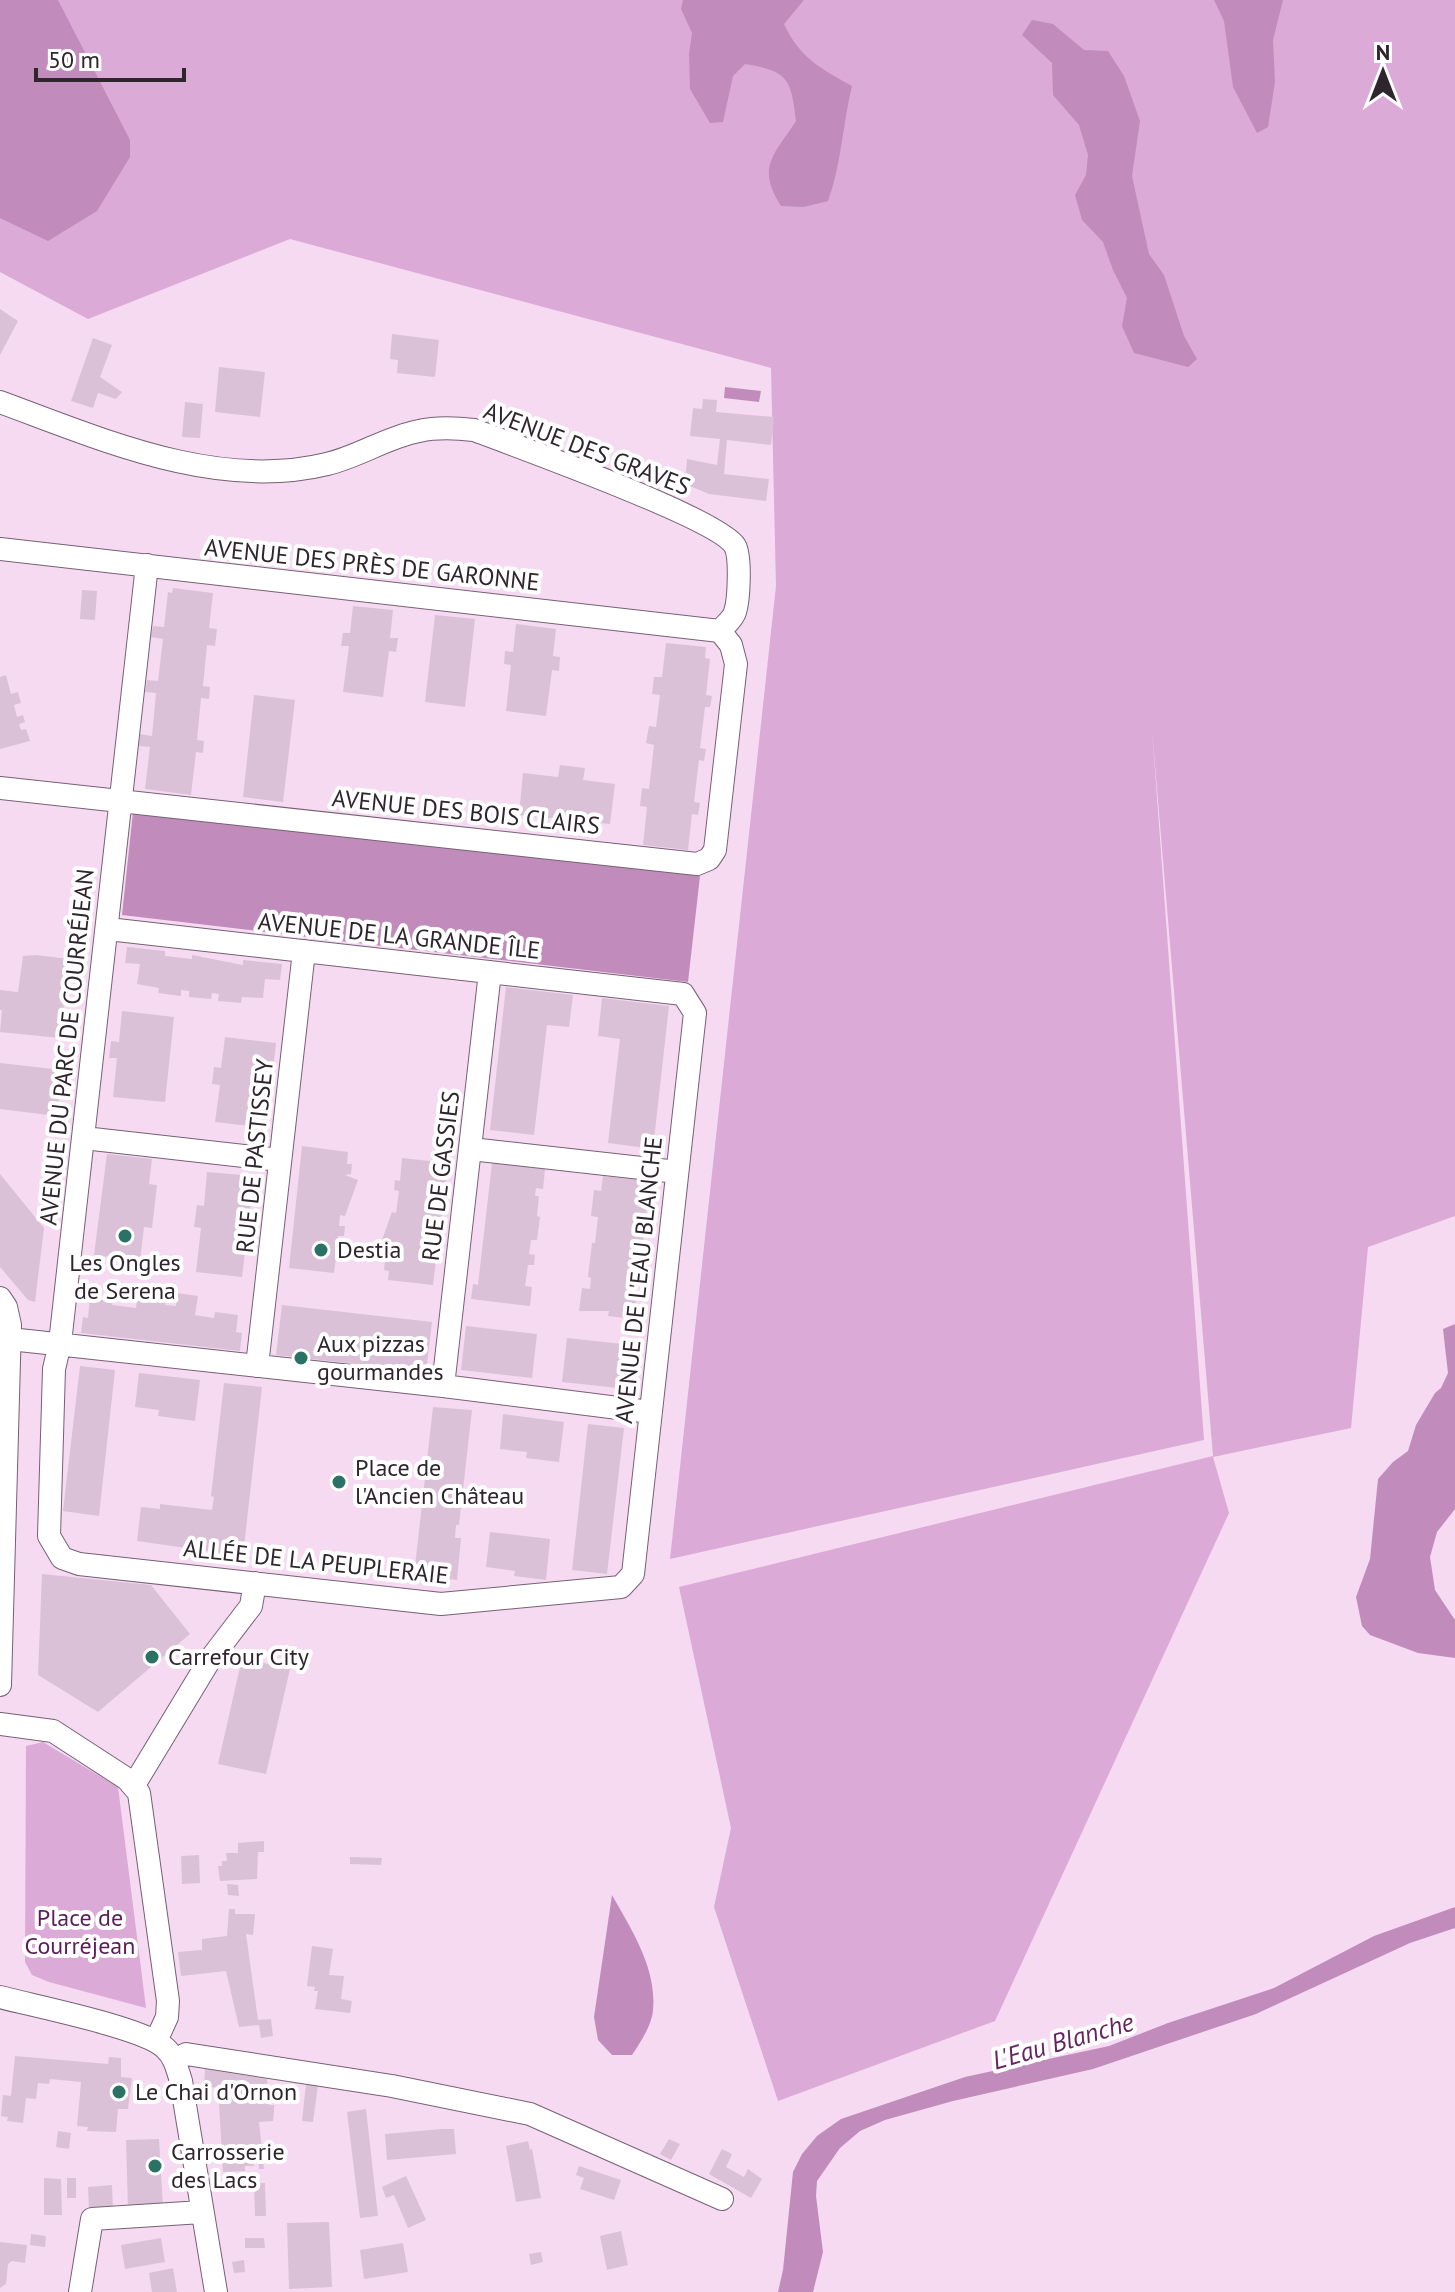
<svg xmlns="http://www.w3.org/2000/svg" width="1455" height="2292" font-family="'PT Sans',sans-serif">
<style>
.green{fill:#dbaad6}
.water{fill:#c18cbc}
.building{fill:#dbc1d8}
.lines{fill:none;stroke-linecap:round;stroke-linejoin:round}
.minor-casing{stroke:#776075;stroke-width:24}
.minor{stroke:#fff;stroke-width:22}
.poi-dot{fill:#2c7165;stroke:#fff;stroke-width:3}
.labels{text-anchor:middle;stroke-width:8;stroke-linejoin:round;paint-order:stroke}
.street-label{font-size:24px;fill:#2e252d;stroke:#fff}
.poi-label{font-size:24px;fill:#2e252d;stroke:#fff;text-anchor:start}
.park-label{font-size:24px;fill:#5c1c59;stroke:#fff}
.water-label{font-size:26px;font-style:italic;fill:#642460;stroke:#fff}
</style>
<rect width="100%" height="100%" fill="#f5daf2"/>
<!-- green -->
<path class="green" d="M0,0H1455V1216L1368,1247L1351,1428L1213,1457L1229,1513L995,2021L778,2101L714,1907L731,1828L679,1587L1213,1456L1152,729L1204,1440L670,1559L776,586L771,368L290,239L88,319L0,272Z
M43,1742L118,1787L146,2008L49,1982L32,1975L25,1962L26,1746Z"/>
<!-- water -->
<path class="water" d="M0,0H58L130,140V157L97,211L48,241L0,218Z
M683,0H804L784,24C799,57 821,69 852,86C843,123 841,166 828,201L804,207L781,206C756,167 774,155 796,121C791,80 789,71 745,64L733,76L723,122L710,123L690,89L689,54L692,33L681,9Z
M1214,0H1283L1273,40L1275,82L1268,127L1257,133L1233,87L1224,21Z
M1032,20L1053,24L1084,50L1108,51L1124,76L1140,121L1132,176L1149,254L1164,275L1184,336L1197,359L1188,367L1134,353L1122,326L1127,298L1113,270L1103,242L1082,220L1075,195L1086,175L1088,155L1079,125L1053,95L1052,63L1022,35Z
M725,387L761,391L759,402L724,398Z
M133,812L700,876L688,982L122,915Z
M1455,1324V1509L1437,1532L1430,1557L1435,1590L1455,1620V1658L1418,1653L1370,1635L1362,1626L1356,1597L1370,1559L1378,1479L1393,1462L1408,1451L1416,1425L1435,1393L1441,1388L1448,1373L1443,1329Z
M612,1895C631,1929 657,1968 653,2010C652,2025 640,2043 632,2055H612L598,2040L594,2017Z
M1455,1907V1928L1410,1943L1256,2014L1093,2069L953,2101L885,2120L860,2131L840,2148L817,2181L816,2196L823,2252L813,2292H778L783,2270L793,2172L802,2154L817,2136L841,2119L965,2077L1109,2046L1168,2023L1274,1988L1374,1936Z"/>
<!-- building -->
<path class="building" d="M0,309L18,321L0,355Z
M392,334L439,340L435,377L397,373L398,360L390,359Z
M93,338L112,345L100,377L122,392L116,399L98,393L93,408L71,401Z
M219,367L265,372L260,417L215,412Z
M703,399L717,400L716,412L774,417L771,445L727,440L724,474L769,479L766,501L709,494L685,484L687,459L717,465L720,439L690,436L693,408L702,409Z
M185,402L203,404L200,438L182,437Z
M173,588L213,593L209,628L217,629L215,646L207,645L203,686L210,687L209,699L201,698L197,740L204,741L203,753L196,752L191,795L145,789L150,747L139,746L140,734L152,736L156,693L145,692L147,680L158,681L163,639L151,637L153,626L164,627L168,592L172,593Z
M82,590L97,591L95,620L80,619Z
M353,606L393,610L390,638H398L396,652L389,651L383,697L343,692L349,646H341L343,633H350Z
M435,615L475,619L465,707L425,702Z
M516,624L556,629L553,656L560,657L559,671L552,670L546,716L506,711L511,665L504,664L505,651L513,652Z
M666,643L706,647L705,658L710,659L706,695L712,696L710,707H705L700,748L706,749L704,761L699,760L694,802L700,803L698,815L692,814L688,850L643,845L647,807L640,806L642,788L649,789L654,745L646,743L649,726L656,727L660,695L652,694L654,677H662Z
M6,675L11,694L18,692L21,703L14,705L17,717L23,715L25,722L19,724L21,730L26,729L30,741L0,749V677Z
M254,695L295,700L283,802L243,797Z
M560,765L585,768L583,780L615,784L610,824L519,815L523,773L558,777Z
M127,947L165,951V956L192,959V955L243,965V960L282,964L280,980L265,979L263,998L242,997L241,1003L218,1001L219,994L212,993L211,999L189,997V991L181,990V996L158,993L159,988L137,984L140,964L125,963Z
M36,955L69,959L60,1038L0,1032L2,1010H0V990L18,992L23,956Z
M506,987L573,995L569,1027L547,1025L534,1135L490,1130Z
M602,998L669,1006L653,1149L608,1143L620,1039L598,1036Z
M122,1011L174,1017L165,1102L113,1097L117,1058H109L111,1041L119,1042Z
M225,1037L276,1043L266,1128L215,1122L220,1085L212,1084L214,1067L221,1068Z
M0,1063L62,1070L57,1116L0,1109Z
M302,1146L348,1152L347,1164H352L351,1174L345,1175L358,1180L345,1216L340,1215L339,1226H345L344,1236H338L337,1248L343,1249L341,1259L336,1258L334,1273L289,1268Z
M107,1154L152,1159L149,1184L157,1185L152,1228L144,1227L140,1261L94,1255Z
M402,1158L448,1163L433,1285L388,1280L389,1271L384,1270L385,1261H390V1256L378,1251L392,1212L396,1213L399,1191L394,1190L395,1180L400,1181Z
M492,1163L545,1169L543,1189L536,1188L535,1196H539L537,1216L540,1217L537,1240H531L529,1254L535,1255L534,1265H528L525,1286L532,1287L530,1306L471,1299L473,1284L478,1285Z
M207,1172L254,1176L242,1277L196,1272L201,1228L194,1227L197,1205L204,1206Z
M0,1174L44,1228L35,1302L28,1300L0,1267Z
M603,1176L650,1181L634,1319L608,1316L609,1311H579L582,1288L590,1289L591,1278L588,1277L592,1243H595L598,1217L591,1216L594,1190L601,1191Z
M138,1288L158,1291L157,1299L166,1300L165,1305L176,1306L177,1293L198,1296L195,1315L214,1318L215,1312L238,1315L236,1332L242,1333L240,1351L81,1333L83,1317L88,1318L90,1298L113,1301L112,1305L136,1308Z
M282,1305L432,1322L426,1372L276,1355Z
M466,1326L537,1334L532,1378L461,1370Z
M567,1338L632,1345V1349H635L633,1359H631L627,1389L562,1382Z
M80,1366L115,1370L99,1516L63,1511Z
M139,1373L200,1380L195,1421L158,1416L159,1410L135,1407Z
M224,1383L262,1387L243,1556L137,1541L141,1507L160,1509V1504L212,1510L214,1497L211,1496Z
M433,1407L472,1410L459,1525H456L455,1538H461L457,1580L414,1575Z
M503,1414L564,1422L559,1462L526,1458L527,1452L500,1449Z
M588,1424L624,1428L607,1574L572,1570Z
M490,1532L550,1539L546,1580L514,1576L515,1571L486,1567Z
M42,1574L151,1585L190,1634L98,1712L38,1675Z
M242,1658L290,1669L266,1774L218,1764Z
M264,1841V1852H258L257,1879L220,1881L218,1866H222V1861H227L226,1853H238V1843Z
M199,1855L200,1883L182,1884L181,1856Z
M350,1857L382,1858L381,1865L350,1864Z
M227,1884L238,1885L239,1896L228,1895Z
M229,1909H235V1914H255L253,1935L246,1934L258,2020L271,2019L273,2036L261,2038L259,2025L239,2027L226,1971L181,1976L178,1952L202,1950V1939L227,1936Z
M312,1946L333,1949L329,1975L344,1976L341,1999L352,2001L350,2013L315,2009L318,1991H314L315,1987L307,1986Z
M15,2056L108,2064L109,2057L121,2058V2077L132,2078L128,2109H118L116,2132L87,2131L88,2127L77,2126L81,2082L50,2079L49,2084L38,2083L36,2099L26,2098L23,2123L7,2121L8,2117L1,2116L3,2095L11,2096Z
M205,2069L267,2079L269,2105H274V2111L273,2121L259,2122L264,2169H259L258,2159H253L254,2166H245V2171L223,2172L218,2087L204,2088Z
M306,2084L318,2085L313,2122L302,2121Z
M366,2109L378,2216L360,2218L347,2112Z
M442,2129H454L456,2154L387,2160L385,2134Z
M58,2131L71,2133L69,2149L56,2147Z
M159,2139L163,2207L128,2209L126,2140Z
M669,2139L680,2144L671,2160L660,2154Z
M528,2141L530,2150L532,2149L541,2198L516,2202L506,2146Z
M722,2149L732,2154L726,2167L744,2177L748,2169L762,2179L751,2198L709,2174Z
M579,2166L621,2180L614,2200L580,2189L584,2178L576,2175Z
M406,2176L426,2220L408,2228L394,2195L386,2198L382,2187Z
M44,2178L61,2179L62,2215H44Z
M67,2178H76V2198H67Z
M254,2183H265L266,2216H255Z
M112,2185L113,2210L89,2211L88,2187Z
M329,2222L332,2287L289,2289L287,2223Z
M621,2231L628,2265L607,2270L600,2236Z
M31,2234L46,2236L45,2247L30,2245Z
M161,2238L165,2262L125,2269L121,2245Z
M245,2238H264L265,2248H245Z
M0,2242L27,2245L25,2263L12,2261L8,2264L6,2284L0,2288Z
M403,2243L408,2272L364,2279L360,2250Z
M541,2252L543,2262L531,2265L529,2254Z
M244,2260L245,2272L234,2273L232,2262Z
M173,2268L177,2292H152L149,2273Z"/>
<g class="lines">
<!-- minor casing -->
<g class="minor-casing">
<path id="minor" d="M0,402C101,439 217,491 327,464C358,457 387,437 419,431C437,427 456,428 474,430C514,445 719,519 735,546C741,557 739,600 735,612C733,619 725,625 720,631
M0,549L720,631L731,645L736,664L715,850L709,859L697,864L0,788
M108,929L683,994L695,1013L633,1574L621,1587L441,1604L79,1564L62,1558L49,1536L54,1369L60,1343L147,565
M84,1138L280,1160
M471,1149L677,1172
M0,1298L6,1307L10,1325L0,1685
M10,1339L443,1386L650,1412
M257,1366L304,951
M443,1386L490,972
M0,1724L53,1731L127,1779L139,1793L168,2001L167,2017L156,2041
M134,1785L209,1661L251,1606L255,1583
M0,1997C34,2006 145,2028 165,2048C175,2057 177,2069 181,2081L216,2292
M175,2061L186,2054L392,2086L530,2114L722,2199
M80,2292L92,2219L202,2212"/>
</g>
<!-- minor -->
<use href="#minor" class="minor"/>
</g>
<!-- markers -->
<g class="poi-dot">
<circle cx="125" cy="1236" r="8"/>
<circle cx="321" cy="1250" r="8"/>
<circle cx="301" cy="1358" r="8"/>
<circle cx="339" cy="1482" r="8"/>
<circle cx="152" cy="1657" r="8"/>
<circle cx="119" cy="2092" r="8"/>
<circle cx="155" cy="2166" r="8"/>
</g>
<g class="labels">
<!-- street labels -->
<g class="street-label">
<text transform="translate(587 449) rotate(21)" y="8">AVENUE DES GRAVES</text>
<text transform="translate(372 565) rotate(6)" y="8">AVENUE DES PRÈS DE GARONNE</text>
<text transform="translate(466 812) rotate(6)" y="8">AVENUE DES BOIS CLAIRS</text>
<text transform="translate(399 936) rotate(6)" y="8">AVENUE DE LA GRANDE ÎLE</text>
<text transform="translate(67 1047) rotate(-84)" y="8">AVENUE DU PARC DE COURRÉJEAN</text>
<text transform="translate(255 1156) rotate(-84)" y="8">RUE DE PASTISSEY</text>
<text transform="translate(441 1176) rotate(-83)" y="8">RUE DE GASSIES</text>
<text transform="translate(639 1280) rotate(-84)" y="8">AVENUE DE L'EAU BLANCHE</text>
<text transform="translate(316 1562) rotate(6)" y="8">ALLÉE DE LA PEUPLERAIE</text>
</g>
<!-- poi labels -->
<g class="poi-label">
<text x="337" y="1258">Destia</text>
<text x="125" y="1271" text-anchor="middle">Les Ongles<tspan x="125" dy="28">de Serena</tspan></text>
<text x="317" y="1352">Aux pizzas<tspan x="317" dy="28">gourmandes</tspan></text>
<text x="355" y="1476">Place de<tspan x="355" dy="28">l'Ancien Château</tspan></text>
<text x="168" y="1665">Carrefour City</text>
<text x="135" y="2100">Le Chai d'Ornon</text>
<text x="171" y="2160">Carrosserie<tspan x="171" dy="28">des Lacs</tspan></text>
</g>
<!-- park labels -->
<g class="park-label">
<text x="80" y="1926">Place de<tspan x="80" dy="28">Courréjean</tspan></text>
</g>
<!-- water labels -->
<g class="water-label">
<text transform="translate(1063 2041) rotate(-16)" y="9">L'Eau Blanche</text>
</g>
</g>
<!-- north arrow -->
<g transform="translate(1383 72)" stroke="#ffffff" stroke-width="6" paint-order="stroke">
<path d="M0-6L14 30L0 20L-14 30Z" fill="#2e252d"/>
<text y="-12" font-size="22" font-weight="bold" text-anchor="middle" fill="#2e252d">N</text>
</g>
<!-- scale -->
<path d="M36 68v12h148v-12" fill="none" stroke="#2e252d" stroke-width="4"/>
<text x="48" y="68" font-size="24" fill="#2e252d" stroke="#ffffff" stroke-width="6" paint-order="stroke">50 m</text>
</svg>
